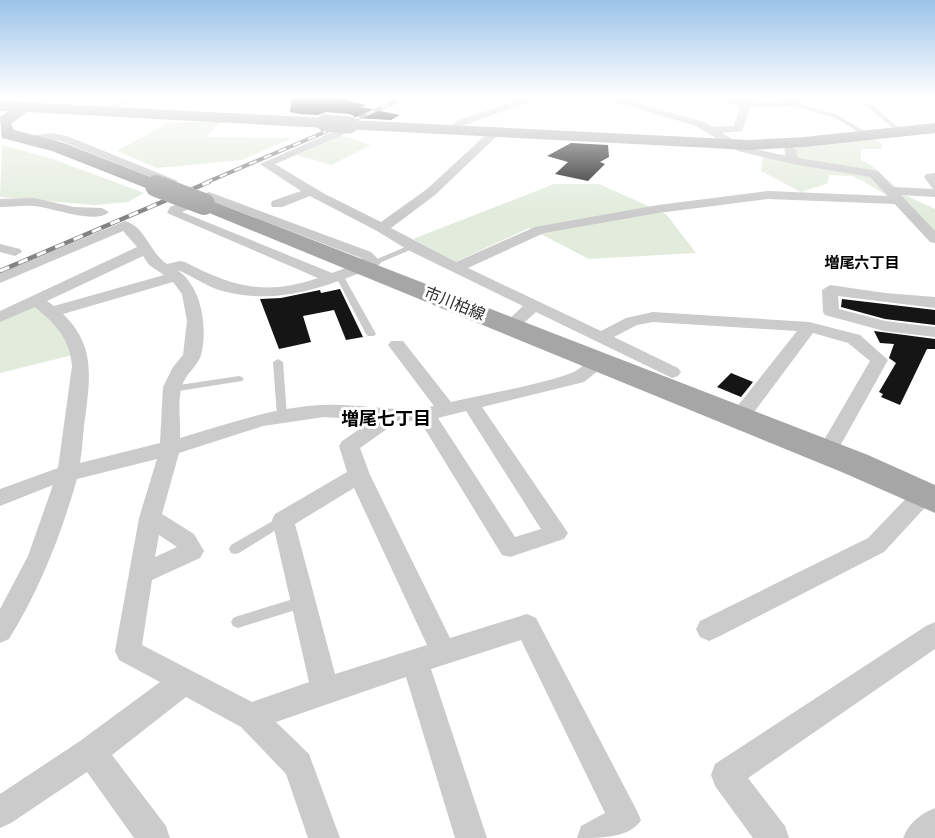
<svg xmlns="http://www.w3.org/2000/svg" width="935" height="838" font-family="'DejaVu Sans','Noto Sans JP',sans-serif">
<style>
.green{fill:#e2ebdc}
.building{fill:#151515}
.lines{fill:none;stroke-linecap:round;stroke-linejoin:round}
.service{fill:#cbcbcb;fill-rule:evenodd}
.minor{fill:#cbcbcb;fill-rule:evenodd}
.primary{fill:#a6a6a6;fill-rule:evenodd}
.rail-far1-casing{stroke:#838383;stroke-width:4}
.rail-casing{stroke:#838383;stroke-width:4.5}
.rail-far1{stroke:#fff;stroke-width:2;stroke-dasharray:8;stroke-linecap:butt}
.rail{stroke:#fff;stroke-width:3;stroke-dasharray:10;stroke-linecap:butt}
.primary-bridge-far1{stroke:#a6a6a6;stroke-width:17}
.primary-bridge{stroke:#a6a6a6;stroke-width:22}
.labels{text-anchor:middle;stroke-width:6;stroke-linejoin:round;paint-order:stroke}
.far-neighbourhood-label{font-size:15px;font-weight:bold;fill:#000;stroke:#fff}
.street-label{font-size:16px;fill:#2e2e2e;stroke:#fff}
.neighbourhood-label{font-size:18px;font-weight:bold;fill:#000;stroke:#fff}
</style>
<rect width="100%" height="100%" fill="#fff"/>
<!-- green -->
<path class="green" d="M221,121L206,137L292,138L242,160L157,168L117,151L168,123Z
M341,135L371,145L331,165L297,155Z
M861,138L875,140L882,144V149H861V160L871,165L905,195L935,209V233L919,230L886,195L863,181L852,176L829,175L828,183L801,192L761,171L763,156L785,154L795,148Z
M2,145L53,159L144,193L128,202L94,205L0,197Z
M554,184H599L666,214L696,253L589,259L529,228L455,262L413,239Z
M37,305L59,326L73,355L0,373V320Z"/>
<!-- building -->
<path class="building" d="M292,97H333L366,105L361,107L400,115L391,120L357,118L350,114L326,112L318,115L300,114L290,112Z
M571,143L608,145L609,157L600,162L605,164L588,181L555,174L568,162L547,156Z
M340,289L363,337L346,340L334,310L303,316L311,342L279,349L260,299L281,298L320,290L321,293Z
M842,299L935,310V325L885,319L841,307Z
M874,331L935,339V349H927L900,405L881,397L883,394L879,392L896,363L889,358L894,344L880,343Z
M731,373L753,382L741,397L717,387Z"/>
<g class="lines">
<!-- service -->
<path class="service" d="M129,97H135L105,113L100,112Z
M789,101L837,115L869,134L864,135L833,117L787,104Z
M866,103H870L900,129V131H896L866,105Z
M410,245L417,247L377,264H374L370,262Z
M336,273H342L343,275L376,334L374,336H368L366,334L335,275Z
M278,359L283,362L287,416L282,419L277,416L273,362Z
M239,376L242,377L244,379L242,381L172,392L167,389L172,386Z
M283,515L287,517L289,520L287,523L239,553L235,554L231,553L229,549L231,545Z
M303,596L308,598L310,602L308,606L238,628L233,626L231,622L233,618L238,616Z"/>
<!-- minor -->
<path class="minor" d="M172,97H226L231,100L226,103L177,100Z
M235,97H263L268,100L263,103Z
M527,97H542L464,125L459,132L450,130L456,121Z
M600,97H616L704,122L712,127L734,126L740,106L697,97L772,102L818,97L786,107H750L742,131L722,133L746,147L786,156L784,149L790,146L796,149L798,158L878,171L893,187L933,189L924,177L926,174L935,173V197L901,195L935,231V243L930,242L895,204L768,199L658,213L544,233L468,268L601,331L626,318L653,312L809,322L860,335L888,360L834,457L827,459L820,457L817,452L870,361L848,343L813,333L746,423L739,425L732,423L729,418L732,413L797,331L653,322L637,325L614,337L678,368L681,372L678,376L672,378L536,312L517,329H505L503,325L523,306L408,250L377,231L310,196L282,207H272L271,204L272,201L301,191L260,164L353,123H361V127L275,164L323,193L381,222L427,189L491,130H499V134L435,195L391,228L456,262L535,227L658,205L768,191L888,196L870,177L793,164L738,151L696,126Z
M51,133L67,136L178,181L172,185L168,184L61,141C49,139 33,145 24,139L29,136Z
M209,192L371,252L381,262L379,265C327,287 275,307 219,290C204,285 191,275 177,270C202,286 208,328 201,355C198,366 185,374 182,386C177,401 181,422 180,438C227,424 274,407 323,405C360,403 397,414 434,406L388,345L391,341H403L451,402C489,393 531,387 569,374C583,370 590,354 606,358L609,362L584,382L482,407L564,527L568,533L564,539L510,557L502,555L420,421H398L360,448L370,475L450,638L527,614L536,618L636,809L641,820C630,838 601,838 577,838L581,826L605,813L521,640L431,669L487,838H455L406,677L276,722L309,754L340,838H308L286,774L241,727L186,697L112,755L166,826L170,838H134L87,772L11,823L0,828V794L80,741L160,682L119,660L115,651L139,518L157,459L77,479C61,535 40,589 9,639L0,643V609L28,556L53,485L0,506V489L58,468L72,366C70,340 57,325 37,309L35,307L0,322V311L137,247L123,231L0,283V273L125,221C145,226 150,253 167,264L180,261L185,262C233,287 265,296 318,278L167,213L170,207ZM209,200L361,258L364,261L332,273L182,212ZM143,256L149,265L164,275L54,306L47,301ZM173,282L182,294L187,321L183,355L173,367L163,387L160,443L80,463C83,445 83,428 86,411C91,372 93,343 63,314ZM466,411L541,529L515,537L438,418ZM324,417L373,420L342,441L339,446L347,472L275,514L272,520L309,682L252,702L142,645L152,580L200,558L204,551L194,534L162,514L179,453L263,426ZM354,488L427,645L335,674L295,524ZM159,535L177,547L155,557Z
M34,198L74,207L102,208L109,212C95,225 51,207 34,206C23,205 11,207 0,207V199Z
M0,244L20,249L22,252L15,256L0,252Z
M830,285L885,293L935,297V308L838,296L839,309L885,321L935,327V337L884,331L825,315L823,312L822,290Z
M923,487L931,489L934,495L931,501L884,552L718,637L709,641L700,637L696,629L700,621L868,538L915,489Z
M935,622V649L748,778L785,826L789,838H753L715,786L711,775L715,764L926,626Z
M935,808V838H903C909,823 920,814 935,808Z"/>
<!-- primary -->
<path class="primary" d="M0,101L325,118L333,123L325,128L27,112L11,124L14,130L64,143L163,182L166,186L163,190L156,192L52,151L2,138L0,117L8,111H0Z
M349,120L750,140L804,137L935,123V133L804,147L750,150L343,129L341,125Z
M204,198L868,455L935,485V513L844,473L197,208L194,204L197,200Z"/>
<!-- rail-far1 casing -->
<g class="rail-far1-casing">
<path id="rail-far1" d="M205,183L407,97"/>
</g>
<!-- rail casing -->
<g class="rail-casing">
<path id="rail" d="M0,271L209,182"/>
</g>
<!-- rail-far1 -->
<use href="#rail-far1" class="rail-far1"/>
<!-- rail -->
<use href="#rail" class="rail"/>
<!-- primary-bridge-far1 -->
<path class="primary-bridge-far1" d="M325,123L349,125"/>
<!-- primary-bridge -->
<path class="primary-bridge" d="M156,186L204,204"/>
</g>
<!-- sky -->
<linearGradient id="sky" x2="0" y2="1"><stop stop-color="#9bc3e9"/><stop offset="0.45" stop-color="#fff"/><stop offset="1" stop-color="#fff" stop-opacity="0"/></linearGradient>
<rect width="935" height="215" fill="url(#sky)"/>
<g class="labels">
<!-- far-neighbourhood labels -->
<g class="far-neighbourhood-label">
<text x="862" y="268">増尾六丁目</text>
</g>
<!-- street labels -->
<g class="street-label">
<text transform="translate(455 303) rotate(22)" y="6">市川柏線</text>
</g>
<!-- neighbourhood labels -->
<g class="neighbourhood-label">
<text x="386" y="425">増尾七丁目</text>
</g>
</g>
</svg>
